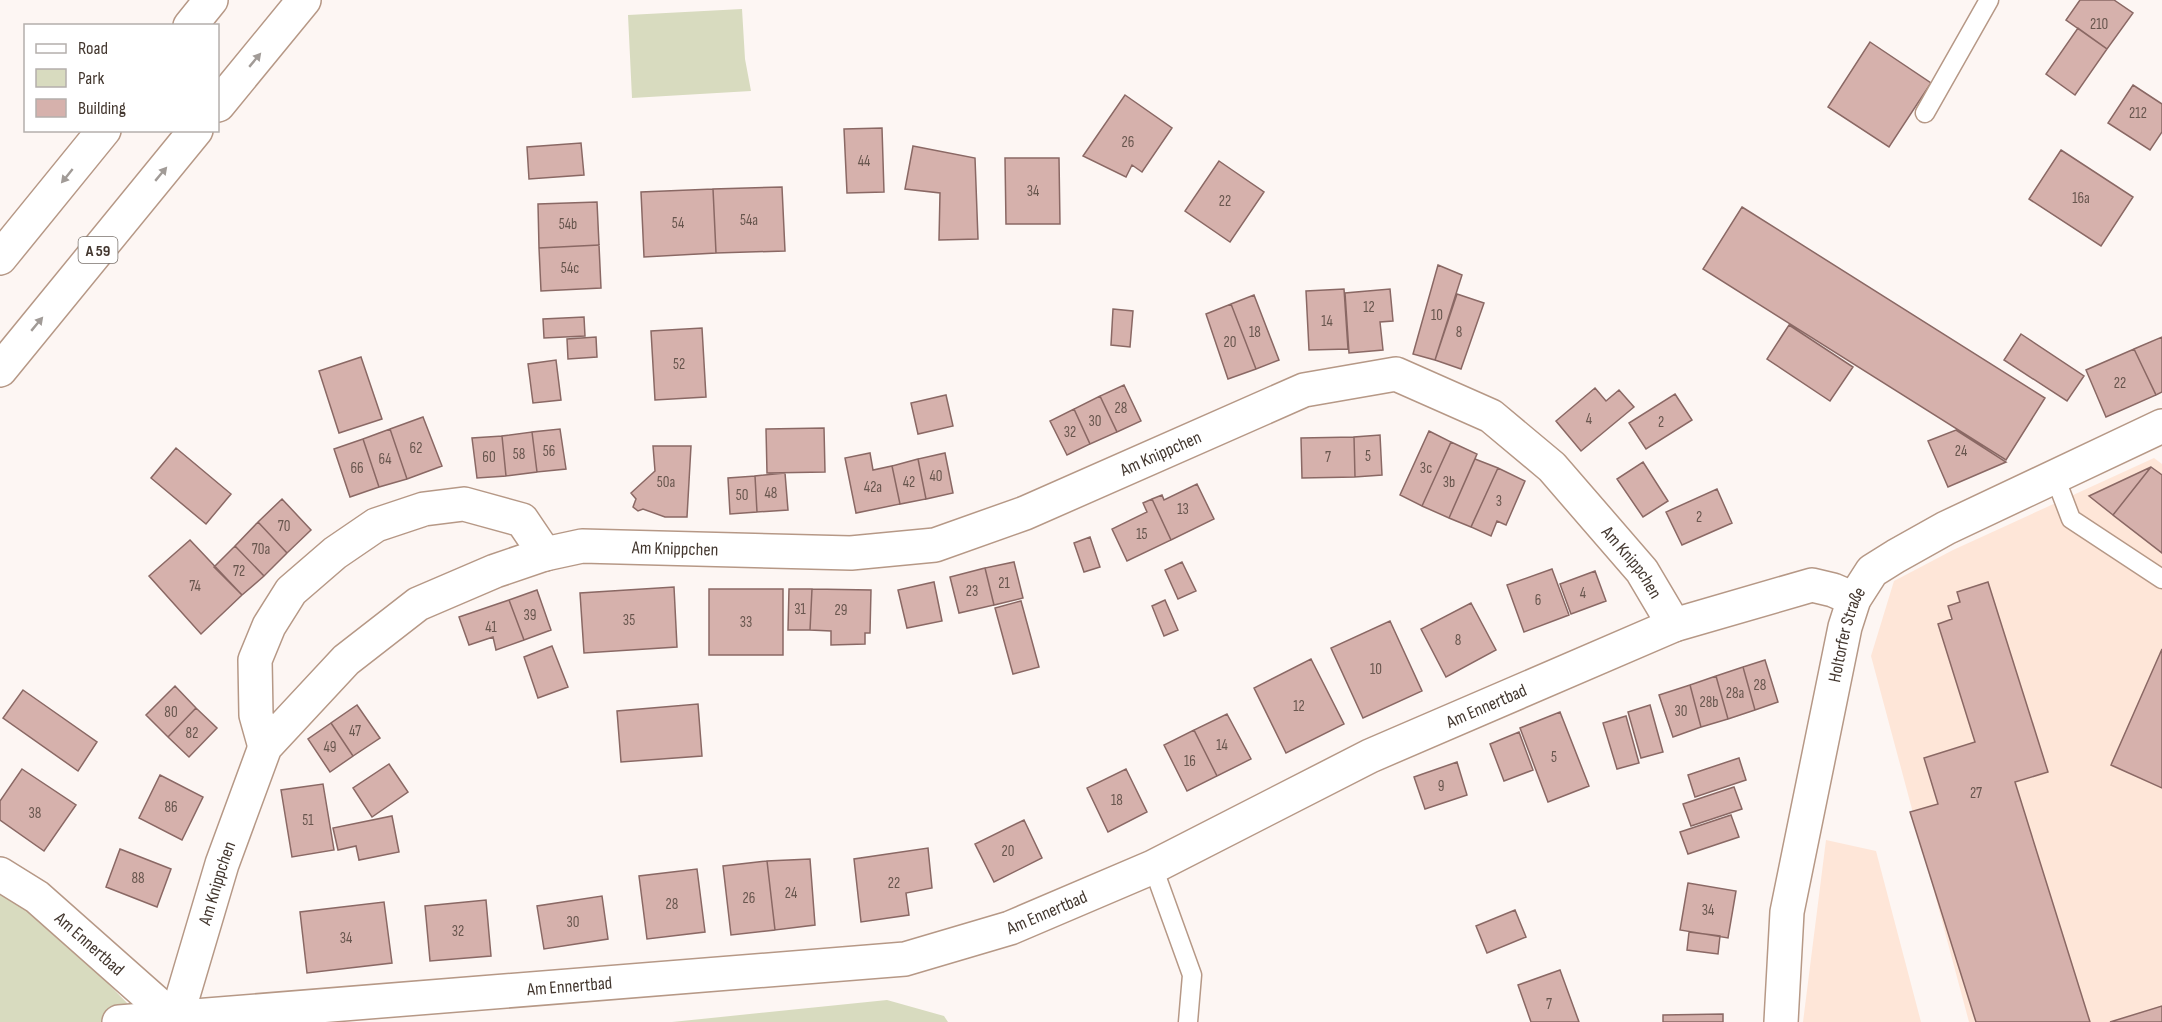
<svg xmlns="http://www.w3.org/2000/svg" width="2162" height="1022" font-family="'Sofia Sans Condensed',sans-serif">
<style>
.built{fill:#fee6d8}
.green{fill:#d8dbbf}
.building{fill:#d6b1ac;stroke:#8a6864;stroke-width:1.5}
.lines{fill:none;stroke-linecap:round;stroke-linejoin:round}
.lane-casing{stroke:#b69886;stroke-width:21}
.street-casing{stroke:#b69886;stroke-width:36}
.highway-casing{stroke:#b69886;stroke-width:36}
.lane{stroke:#fff;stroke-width:18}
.street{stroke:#fff;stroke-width:33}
.highway{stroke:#fff;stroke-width:33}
.oneway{fill:#a19b97}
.labels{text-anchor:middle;stroke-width:5;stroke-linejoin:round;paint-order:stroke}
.number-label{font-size:15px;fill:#68564e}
.shield{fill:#fff;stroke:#7b736d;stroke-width:1.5}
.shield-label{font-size:16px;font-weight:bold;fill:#43372f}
.street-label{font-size:18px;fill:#43372f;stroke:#fff}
</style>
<rect width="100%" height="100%" fill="#fdf6f3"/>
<!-- built -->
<path class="built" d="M2154,458L2162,464V1022H1969L1871,656L1894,581L1953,550Z
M1826,840L1876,851L1921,1022H1803Z"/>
<!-- green -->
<path class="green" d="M742,9L745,59L751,91L632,98L628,15Z
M0,882L25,898L128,1004L133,1022H0Z
M887,1000L944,1016L948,1022H672Z"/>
<!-- building -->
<path class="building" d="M2080,0H2114L2133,13L2107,49L2066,20Z
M2078,28L2107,49L2075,95L2046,74Z
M1870,42L1931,83L1889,147L1828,107Z
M2133,85L2162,104V132L2150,150L2108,123Z
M1125,95L1172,128L1142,172L1132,165L1126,177L1083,156Z
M882,128L884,192L847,193L844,129Z
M581,143L584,175L529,179L527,147Z
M913,146L975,158L978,239L939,240L940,193L905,189Z
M2061,150L2133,197L2101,246L2029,199Z
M1005,158H1059L1060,224H1006Z
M1219,161L1264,192L1230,242L1185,211Z
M782,187L785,251L716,253L713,189Z
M713,189L716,253L644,257L641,192Z
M597,202L599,245L539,248L538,204Z
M1742,207L2045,398L2006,460L1703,269Z
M599,245L601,288L541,291L539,248Z
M1438,265L1462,275L1435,360L1413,354Z
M1344,289L1348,349L1309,350L1306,291Z
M1390,289L1393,321L1380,322L1383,350L1349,353L1345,293Z
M1457,294L1484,303L1461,369L1435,360Z
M1254,295L1279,360L1256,369L1231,304Z
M1231,304L1256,369L1228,379L1206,314Z
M1113,309L1133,311L1130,347L1111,345Z
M584,317L585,336L544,338L543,319Z
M1789,325L1853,367L1830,401L1767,359Z
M702,328L706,397L655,400L651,331Z
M2021,334L2084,376L2067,401L2004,360Z
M596,337L597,357L568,359L567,339Z
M2162,337V392L2156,395L2134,349Z
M2134,349L2156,395L2106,417L2086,370Z
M361,357L382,419L339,433L319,371Z
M556,360L561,400L533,403L528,364Z
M1124,385L1141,421L1117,432L1100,396Z
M1595,388L1606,401L1619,390L1634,407L1581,451L1556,421Z
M1675,394L1692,420L1646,449L1629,423Z
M946,395L953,426L918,434L911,403Z
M1100,396L1117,432L1090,444L1074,409Z
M1074,409L1090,444L1067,455L1050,421Z
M423,417L442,466L407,479L390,429Z
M824,428L825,472L767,473L766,429Z
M390,429L407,479L379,487L363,439Z
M560,429L566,469L537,472L532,432Z
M1956,430L2006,462L1948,487L1928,441Z
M1429,431L1451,442L1422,506L1400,495Z
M532,432L537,472L506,476L502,436Z
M1380,435L1382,475L1355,477L1354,437Z
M502,436L506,476L477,478L472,438Z
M1354,437L1355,477L1302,478L1301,438Z
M363,439L379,487L350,497L334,449Z
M1451,442L1477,454L1449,518L1422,506Z
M653,446H691L687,517H665L643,509L638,511L633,507L636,499L631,493L655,471Z
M176,448L231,494L206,524L151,478Z
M870,453L873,470L892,466L900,504L856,513L845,458Z
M945,453L953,493L926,499L918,459Z
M918,459L926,499L900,504L892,466Z
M1475,459L1498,468L1471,527L1449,518Z
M1643,462L1668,501L1643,517L1617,479Z
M2151,467L2162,475V553L2113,515Z
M2151,467L2113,515L2089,496Z
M1498,468L1525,481L1506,525L1497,521L1491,536L1471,527Z
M785,473L788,510L757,512L755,476Z
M755,476L757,512L730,514L728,478Z
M1197,484L1214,519L1171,540L1152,499L1162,495L1164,500Z
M1717,489L1732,523L1682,545L1666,512Z
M282,499L311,530L287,553L258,522Z
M1152,499L1171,540L1127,561L1112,529L1147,512L1143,503Z
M258,522L287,553L264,576L235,546Z
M1090,537L1100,567L1084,572L1074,543Z
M190,540L242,595L201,634L149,576Z
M235,546L264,576L242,595L214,567Z
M1014,562L1023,598L994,605L985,568Z
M1182,562L1196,591L1178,599L1165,570Z
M985,568L994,605L959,613L950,577Z
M1552,569L1569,615L1524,632L1507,585Z
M1595,571L1606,601L1571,614L1560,584Z
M934,582L942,621L907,628L898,590Z
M1988,582L2048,772L2015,782L2090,1022H1976L1910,812L1938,804L1924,758L1975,742L1938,624L1952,619L1948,606L1960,602L1957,592Z
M674,587L677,647L584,653L580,593Z
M709,589H783V655H709Z
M789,589H812L810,630H788Z
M812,589L871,590L870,633H865V644L831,645V631L810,630Z
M537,590L551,630L524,640L509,600Z
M509,600L524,640L496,650L493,637L469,645L459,617Z
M1165,600L1178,630L1164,636L1152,606Z
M1021,601L1039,667L1013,674L995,608Z
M1471,603L1496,650L1446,677L1421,629Z
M1390,621L1422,691L1363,718L1331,648Z
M552,646L568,687L538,698L524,657Z
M2162,649V788L2111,765Z
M1311,659L1344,724L1286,753L1254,688Z
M1765,660L1778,702L1755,710L1743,667Z
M1743,667L1755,710L1728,719L1716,676Z
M1716,676L1728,719L1701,727L1690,685Z
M1690,685L1701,727L1673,737L1659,695Z
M175,686L196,708L168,737L146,715Z
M23,690L97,742L78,771L3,718Z
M698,704L702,756L621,762L617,711Z
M357,705L380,738L353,756L331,723Z
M1650,705L1663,752L1641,758L1628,712Z
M196,708L217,728L189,757L168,737Z
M1560,712L1589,786L1548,802L1520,728Z
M1227,714L1251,759L1217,776L1194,730Z
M1626,716L1639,763L1617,769L1603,723Z
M331,723L353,756L330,772L308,739Z
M1194,730L1217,776L1187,791L1164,745Z
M1519,732L1533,770L1504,781L1490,744Z
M1739,758L1746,780L1695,797L1688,775Z
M1457,762L1467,795L1425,809L1414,777Z
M389,764L408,792L372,817L353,788Z
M22,769L76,805L44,851L0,820V801Z
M1126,769L1147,812L1108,832L1087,788Z
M160,775L203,797L182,840L139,818Z
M323,784L334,850L292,857L281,790Z
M1734,787L1742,809L1691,826L1683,804Z
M1731,815L1739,837L1688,854L1680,832Z
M392,816L399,852L359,860L356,846L338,850L333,828Z
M1024,820L1042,858L994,882L975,844Z
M928,848L932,888L906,893L909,915L861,922L854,859Z
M120,849L171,869L157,907L106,887Z
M810,859L815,925L775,930L767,861Z
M767,861L775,930L731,935L723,866Z
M697,869L705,932L647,939L639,876Z
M1688,883L1736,891L1728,938L1680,930Z
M602,896L608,939L544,949L537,906Z
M486,900L491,956L430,961L425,906Z
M384,902L392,963L307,973L300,912Z
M1515,910L1526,937L1487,953L1476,926Z
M1689,932L1720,936L1718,954L1687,950Z
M1560,970L1579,1022H1531L1518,985Z
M2162,1006V1022H2110Z
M1723,1014V1022H1663V1015Z"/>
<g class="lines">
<!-- lane casing -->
<g class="lane-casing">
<path id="lane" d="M1925,113L1989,0
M2055,477L2071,519L2162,579
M1153,867L1192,975L1188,1022"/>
</g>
<!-- street casing -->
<g class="street-casing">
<g id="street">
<path d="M265,747L256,715L255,660L269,626L291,591L335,553L376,525L424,509L464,504L522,520L545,554"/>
<path id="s1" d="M0,874L37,897L178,1022"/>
<path id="s2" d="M176,1019L222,864L265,747L346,660L418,604L495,571L545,554L582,546L851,553L935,545L1025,513L1304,390L1396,374L1491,416L1552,467L1642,571L1674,625"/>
<path id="s3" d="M119,1022L905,959L1010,928L1153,867L1370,756L1674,625L1812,585L1833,590L1854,599"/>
<path id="s4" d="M1781,1022L1787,912L1845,627L1854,599L1872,571L1896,556L1946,528L2162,426"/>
</g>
</g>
<!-- highway casing -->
<g class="highway-casing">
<path id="highway" d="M190,26L211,0
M218,105L304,0
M0,258L104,130
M0,370L196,130"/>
</g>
<!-- lane -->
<use href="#lane" class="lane"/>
<!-- street -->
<use href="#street" class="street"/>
<!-- highway -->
<use href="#highway" class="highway"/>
</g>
<!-- one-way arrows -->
<defs><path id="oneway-solid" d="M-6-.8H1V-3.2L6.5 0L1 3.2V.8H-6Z" transform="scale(1.5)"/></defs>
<g class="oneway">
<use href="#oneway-solid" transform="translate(255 60) rotate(-50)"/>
<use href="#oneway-solid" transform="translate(161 174) rotate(-50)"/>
<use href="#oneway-solid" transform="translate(67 176) rotate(129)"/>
<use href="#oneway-solid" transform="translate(37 324) rotate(-50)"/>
</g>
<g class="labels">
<!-- number labels -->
<g class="number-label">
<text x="2099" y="29">210</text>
<text x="2138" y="118">212</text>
<text x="1128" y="147">26</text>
<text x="864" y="166">44</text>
<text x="1033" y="196">34</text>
<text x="2081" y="203">16a</text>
<text x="1225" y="206">22</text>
<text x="749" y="225">54a</text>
<text x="678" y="228">54</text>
<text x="568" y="229">54b</text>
<text x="570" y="273">54c</text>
<text x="1369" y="312">12</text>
<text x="1437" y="320">10</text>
<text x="1327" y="326">14</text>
<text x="1255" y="337">18</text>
<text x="1459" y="337">8</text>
<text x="1230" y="347">20</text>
<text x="679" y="369">52</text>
<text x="2120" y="388">22</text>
<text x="1121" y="413">28</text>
<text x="1589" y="424">4</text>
<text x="1095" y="426">30</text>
<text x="1661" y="427">2</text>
<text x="1070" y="437">32</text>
<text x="416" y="453">62</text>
<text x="549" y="456">56</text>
<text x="1961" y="456">24</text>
<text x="519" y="459">58</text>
<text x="1368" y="461">5</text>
<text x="489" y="462">60</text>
<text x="1328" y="462">7</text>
<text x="385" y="464">64</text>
<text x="357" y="473">66</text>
<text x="1426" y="473">3c</text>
<text x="936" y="481">40</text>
<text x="666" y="487">50a</text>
<text x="909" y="487">42</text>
<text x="1449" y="487">3b</text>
<text x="873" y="492">42a</text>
<text x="771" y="498">48</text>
<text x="742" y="500">50</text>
<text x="1499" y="506">3</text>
<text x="1183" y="514">13</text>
<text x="1699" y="522">2</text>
<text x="284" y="531">70</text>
<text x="1142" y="539">15</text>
<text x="261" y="554">70a</text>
<text x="239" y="576">72</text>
<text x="1004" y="588">21</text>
<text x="195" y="591">74</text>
<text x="972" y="596">23</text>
<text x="1583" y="598">4</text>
<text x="1538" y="605">6</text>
<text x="800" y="614">31</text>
<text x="841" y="615">29</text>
<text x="530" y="620">39</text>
<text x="629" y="625">35</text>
<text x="746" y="627">33</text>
<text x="491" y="632">41</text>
<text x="1458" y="645">8</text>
<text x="1376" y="674">10</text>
<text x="1760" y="690">28</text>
<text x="1735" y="698">28a</text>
<text x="1709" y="707">28b</text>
<text x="1299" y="711">12</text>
<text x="1681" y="716">30</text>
<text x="171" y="717">80</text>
<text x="355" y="736">47</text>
<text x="192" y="738">82</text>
<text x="1222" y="750">14</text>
<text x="330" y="752">49</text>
<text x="1554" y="762">5</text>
<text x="1190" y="766">16</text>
<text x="1441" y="791">9</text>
<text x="1976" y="798">27</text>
<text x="1117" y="805">18</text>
<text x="171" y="812">86</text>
<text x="35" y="818">38</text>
<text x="308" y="825">51</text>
<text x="1008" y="856">20</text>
<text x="138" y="883">88</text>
<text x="894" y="888">22</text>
<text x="791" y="898">24</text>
<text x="749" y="903">26</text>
<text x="672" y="909">28</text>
<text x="1708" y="915">34</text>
<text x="573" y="927">30</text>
<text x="458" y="936">32</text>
<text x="346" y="943">34</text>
<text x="1549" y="1009">7</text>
</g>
<!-- shield labels -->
<rect class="shield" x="78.5" y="237" width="39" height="26" rx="4.5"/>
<g class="shield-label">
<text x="98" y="256">A 59</text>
</g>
<!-- street labels -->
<g class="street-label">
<text dy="6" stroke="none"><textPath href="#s2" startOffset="1268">Am Knippchen</textPath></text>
<text dy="6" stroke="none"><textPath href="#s2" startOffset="764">Am Knippchen</textPath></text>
<text dy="6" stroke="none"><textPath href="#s2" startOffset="1826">Am Knippchen</textPath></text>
<text dy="6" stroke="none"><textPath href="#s4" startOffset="394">Holtorfer Straße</textPath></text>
<text dy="6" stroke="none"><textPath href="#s3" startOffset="1424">Am Ennertbad</textPath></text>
<text dy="6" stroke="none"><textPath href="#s2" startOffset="142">Am Knippchen</textPath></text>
<text dy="6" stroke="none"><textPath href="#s3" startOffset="938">Am Ennertbad</textPath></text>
<text dy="6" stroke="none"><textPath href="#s1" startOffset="114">Am Ennertbad</textPath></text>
<text dy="6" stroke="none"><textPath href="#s3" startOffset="452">Am Ennertbad</textPath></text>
</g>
</g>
<!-- legend -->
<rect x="24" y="24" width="195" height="108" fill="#ffffff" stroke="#b4afac" stroke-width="1.5"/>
<rect x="36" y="44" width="30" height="9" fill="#ffffff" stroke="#b4afac" stroke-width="1.5"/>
<text x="78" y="54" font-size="18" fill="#43372f">Road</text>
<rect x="36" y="69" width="30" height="18" fill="#d8dbbf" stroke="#b4afac" stroke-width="1.5"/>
<text x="78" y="84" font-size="18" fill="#43372f">Park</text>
<rect x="36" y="99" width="30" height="18" fill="#d6b1ac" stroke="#b4afac" stroke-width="1.5"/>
<text x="78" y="114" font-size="18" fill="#43372f">Building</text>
</svg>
